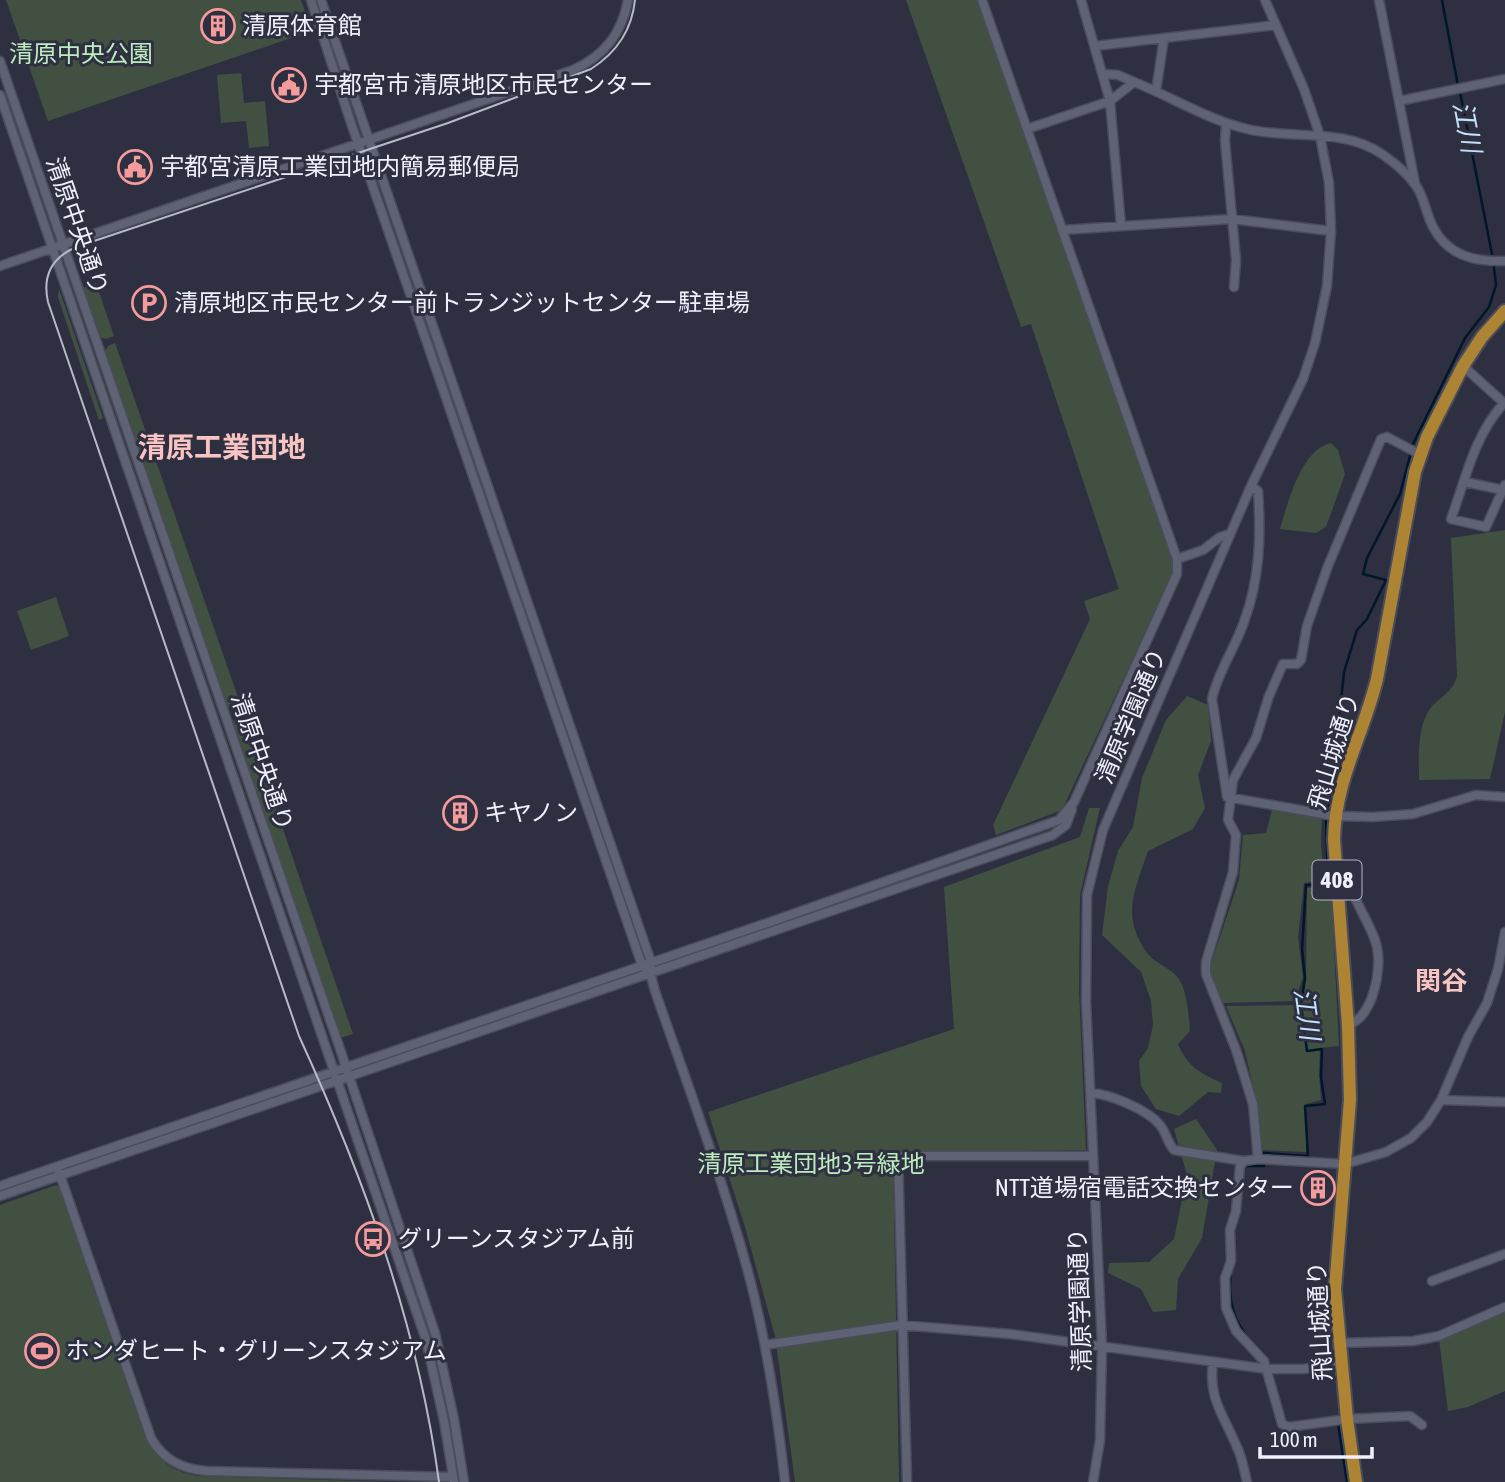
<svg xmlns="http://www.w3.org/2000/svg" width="1505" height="1482" font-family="'Asap Condensed','Noto Sans JP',sans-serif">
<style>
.green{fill:#425042}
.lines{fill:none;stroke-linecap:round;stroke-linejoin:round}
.stream{stroke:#001629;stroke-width:2.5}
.minor-casing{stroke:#4a4c5a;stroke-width:11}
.highway-casing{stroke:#4a4c5a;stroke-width:16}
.minor{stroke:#5f6174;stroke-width:8}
.highway{stroke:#ad8433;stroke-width:12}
.tram{stroke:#b8b9c6;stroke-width:2}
.labels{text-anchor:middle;stroke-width:6;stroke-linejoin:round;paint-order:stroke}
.shield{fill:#2e3041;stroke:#b5b6c3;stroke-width:2}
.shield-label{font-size:23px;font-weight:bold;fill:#eff0fb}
.poi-label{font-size:24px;fill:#eff0fb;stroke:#2e3041;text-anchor:start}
.park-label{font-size:24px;fill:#bdecbe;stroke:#2e3041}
.street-label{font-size:24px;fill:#eff0fb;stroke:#2e3041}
.water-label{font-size:26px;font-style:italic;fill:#c4e2fb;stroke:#2e3041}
.neighbourhood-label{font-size:26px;font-weight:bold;fill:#f8c4c2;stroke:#2e3041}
.quarter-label{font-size:28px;font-weight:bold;fill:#f8c4c2;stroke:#2e3041}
</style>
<rect width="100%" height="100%" fill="#2e3041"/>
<!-- green -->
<path class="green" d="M6,0H301L310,26L303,34L48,121Z
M906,0H978L1174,562L1172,575L1062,810L996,835L993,825L1090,619L1084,601L1119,589L1031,324L1021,327Z
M241,73L244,103L265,101L269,146L249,148L246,121L221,123L217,75Z
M96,283L114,336L106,339L100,337L83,288Z
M59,289L103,418L99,420L58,297Z
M115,343L240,703L228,708L105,351L108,346Z
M1331,443L1338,450L1345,474L1326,527L1316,533L1280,529C1288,503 1301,449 1331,443Z
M1505,530V712L1490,779L1419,780C1419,760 1417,732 1427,714C1435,698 1454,694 1457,675L1451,538Z
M56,597L69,636L31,650L17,611Z
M1187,696L1208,705L1211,741L1198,775L1205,808L1193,829L1148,851C1135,890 1120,917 1148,954C1156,964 1171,968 1178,978C1187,989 1189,1017 1190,1031L1178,1044C1187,1066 1201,1074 1222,1083L1221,1093L1208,1092L1179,1116L1156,1109L1141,1086L1139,1061L1148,1048L1153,1025L1151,1001L1141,972L1102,935L1108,886L1118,851L1133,827L1142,778L1166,720Z
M245,718L353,1034L340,1038L233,721Z
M1089,808H1100L1080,895L1079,991L1086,1150L893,1153L899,1482H795L775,1336L745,1227L708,1112L954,1029L944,887L1080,837Z
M1272,810L1322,816L1321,844L1324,880L1304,883L1298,937L1303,977L1295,1001L1222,1003L1209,970L1239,880L1243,835L1266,833Z
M1331,887L1339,1046L1320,1048L1319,1074L1321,1100L1306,1104V1152L1260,1150L1257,1105L1245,1051L1226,1006L1299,1005L1306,979L1307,888Z
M1196,1119L1217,1150L1202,1238L1178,1279L1176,1310L1153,1312L1141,1289L1108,1273L1109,1263L1149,1262L1174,1239L1187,1175L1174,1129Z
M56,1185L59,1187L145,1437C156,1460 173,1472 198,1476L389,1482H0V1205Z
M1505,1310V1391L1468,1407L1448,1411L1438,1331Z"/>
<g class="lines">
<!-- stream -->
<path class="stream" d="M1442,0L1458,86
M1460,92L1492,254
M1412,446L1465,338L1489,307L1496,285L1494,267
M1244,1169V1166H1264V1153L1308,1156L1305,1106L1325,1104L1321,1077L1322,1049L1307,1051L1301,1005L1305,978L1302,949L1306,885L1328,884L1326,817L1334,780L1355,725L1339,720L1344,672L1357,630L1367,619L1386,580L1363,574L1367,558L1400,494L1411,452
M1231,1272C1228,1294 1232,1317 1246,1335C1253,1345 1266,1352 1269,1365
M1338,1423L1347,1482"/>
<!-- minor casing -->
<g class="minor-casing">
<path id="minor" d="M311,0L352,126L642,965L645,968
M321,0L651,962L650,972L655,991C687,1083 721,1174 747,1268C766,1338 777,1410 785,1482
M982,0L1177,559
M1081,0L1110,101L1121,226
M1379,0L1415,183
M1095,46L1276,25
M0,61L338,1043L435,1333L454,1419L464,1482
M1104,74L1118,75L1134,82
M1156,91L1164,38
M0,95L426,1340L444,1421L454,1482
M1399,101L1505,79
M1226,124L1225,141L1236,260L1234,287
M1027,129L1110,101L1134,82C1172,97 1208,120 1247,129C1292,140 1342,127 1382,154C1395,163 1408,174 1417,187C1425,200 1426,214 1433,227C1448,256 1475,262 1505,261
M1062,230L1232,219L1331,231
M0,266L573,70C604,56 622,34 628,0
M1463,366L1505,404
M1504,403C1474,436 1466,478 1451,519L1486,527L1505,485
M1465,482L1503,490
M1251,486L1258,491C1261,535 1260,577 1245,619C1236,647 1218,671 1212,699L1227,797L1334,816L1373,817L1413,814L1476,795L1505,797
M1336,876C1349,881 1353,894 1359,906C1365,919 1374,933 1377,947C1382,970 1373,1017 1348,1025
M1091,1093C1110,1094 1148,1110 1160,1125C1166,1132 1167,1142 1174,1150L1244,1161
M1441,1100L1505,1102
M1258,1159L1253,1104L1236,1050L1206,974V962L1233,872L1236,835L1228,820L1233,780L1256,738L1269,696L1283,664H1297L1301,660L1307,626L1328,566L1381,439L1387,437L1421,455
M59,1172L151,1438C163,1460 182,1469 207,1471L453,1477
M0,1186L773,921L1059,820L1074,802L1177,574V559L1203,550L1220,537L1230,534
M0,1196L1053,835L1066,825L1072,809
M1432,1281L1505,1254
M1339,1343L1413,1341L1439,1336L1505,1307
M765,1345L901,1325L1010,1334L1267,1369H1303L1341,1365
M1213,1362C1208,1398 1223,1414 1236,1445C1242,1456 1244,1470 1247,1482
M1422,1425L1410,1416L1347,1419L1289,1427L1282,1424L1264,1361L1236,1331L1226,1308L1225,1278L1231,1261L1230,1230L1236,1211L1240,1166L1244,1161L1258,1159L1345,1164L1386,1152L1411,1138L1427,1122L1441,1100L1468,1037L1487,1003L1498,969L1505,932
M907,1482L898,1156H1093
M1093,1482L1100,1440L1102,1346L1086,1002L1087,895L1103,830L1251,486L1303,379L1315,343L1327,286L1331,231L1329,183L1320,136L1304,89L1265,0"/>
</g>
<!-- highway casing -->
<g class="highway-casing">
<path id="highway" d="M1356,1482L1347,1419L1335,1289L1350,1100L1348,1025L1334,840C1335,780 1363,736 1377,679L1415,472L1427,437L1463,366L1482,337L1505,311"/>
</g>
<!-- minor -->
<use href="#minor" class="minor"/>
<!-- highway -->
<use href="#highway" class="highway"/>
<!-- tram -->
<path class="tram" d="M439,1482C418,1326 364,1178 299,1036L48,302C42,275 53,256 79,246L448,123L591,69C616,53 632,30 635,0"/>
</g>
<!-- icons -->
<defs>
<g id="building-ring" transform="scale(1.75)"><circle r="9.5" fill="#2e3041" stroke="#f59b9b" stroke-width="1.5"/><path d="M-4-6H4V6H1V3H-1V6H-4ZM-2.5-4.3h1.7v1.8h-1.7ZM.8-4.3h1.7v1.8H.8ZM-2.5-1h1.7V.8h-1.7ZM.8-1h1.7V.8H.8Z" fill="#f59b9b"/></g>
<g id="civic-ring" transform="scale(1.75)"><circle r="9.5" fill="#2e3041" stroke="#f59b9b" stroke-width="1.5"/><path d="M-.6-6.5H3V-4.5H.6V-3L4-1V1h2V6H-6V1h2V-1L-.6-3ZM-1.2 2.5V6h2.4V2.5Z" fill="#f59b9b"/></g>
<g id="parking-ring" transform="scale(1.75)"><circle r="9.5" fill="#2e3041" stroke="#f59b9b" stroke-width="1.5"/><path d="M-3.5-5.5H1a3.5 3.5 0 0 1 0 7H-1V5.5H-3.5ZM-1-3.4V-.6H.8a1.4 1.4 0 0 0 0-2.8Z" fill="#f59b9b"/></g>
<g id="bus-ring" transform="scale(1.75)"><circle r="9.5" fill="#2e3041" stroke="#f59b9b" stroke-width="1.5"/><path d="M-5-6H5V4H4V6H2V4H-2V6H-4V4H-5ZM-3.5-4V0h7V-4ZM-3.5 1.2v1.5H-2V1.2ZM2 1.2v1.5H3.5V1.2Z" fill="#f59b9b"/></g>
<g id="stadium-ring" transform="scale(1.75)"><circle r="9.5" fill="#2e3041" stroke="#f59b9b" stroke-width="1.5"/><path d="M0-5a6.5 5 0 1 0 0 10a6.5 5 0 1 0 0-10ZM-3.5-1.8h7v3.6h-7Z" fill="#f59b9b"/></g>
</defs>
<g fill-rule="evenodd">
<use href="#building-ring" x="218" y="26"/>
<use href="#civic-ring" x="289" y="85"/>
<use href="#civic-ring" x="135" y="167"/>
<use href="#parking-ring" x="149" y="303"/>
<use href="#building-ring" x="460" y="813"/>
<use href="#building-ring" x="1318" y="1188"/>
<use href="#bus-ring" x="373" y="1239"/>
<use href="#stadium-ring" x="42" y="1351"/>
</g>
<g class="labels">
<!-- shield labels -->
<rect class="shield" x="1312.5" y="860.5" width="49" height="39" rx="5"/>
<g class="shield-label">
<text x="1337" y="888">408</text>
</g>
<!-- poi labels -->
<g class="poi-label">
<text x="242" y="34">清原体育館</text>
<text x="314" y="93">宇都宮市 清原地区市民センター</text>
<text x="160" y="175">宇都宮清原工業団地内簡易郵便局</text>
<text x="174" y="311">清原地区市民センター前トランジットセンター駐車場</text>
<text x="484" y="821">キヤノン</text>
<text x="1294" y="1196" text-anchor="end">NTT道場宿電話交換センター</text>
<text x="398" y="1247">グリーンスタジアム前</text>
<text x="66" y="1359">ホンダヒート・グリーンスタジアム</text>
</g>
<!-- park labels -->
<g class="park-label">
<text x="81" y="62">清原中央公園</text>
<text x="811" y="1172">清原工業団地3号緑地</text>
</g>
<!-- street labels -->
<g class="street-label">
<text transform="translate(77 226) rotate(71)" y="8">清原中央通り</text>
<text transform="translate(1131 716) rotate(-67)" y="8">清原学園通り</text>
<text transform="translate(1334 751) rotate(-73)" y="8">飛山城通り</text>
<text transform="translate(262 762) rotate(71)" y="8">清原中央通り</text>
<text transform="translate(1080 1300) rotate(-92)" y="8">清原学園通り</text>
<text transform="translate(1320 1321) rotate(-93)" y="8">飛山城通り</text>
</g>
<!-- water labels -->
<g class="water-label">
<text transform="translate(1467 127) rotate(79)" y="9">江川</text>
<text transform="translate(1307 1014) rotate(82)" y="9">江川</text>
</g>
<!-- neighbourhood labels -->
<g class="neighbourhood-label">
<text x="1441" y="990">関谷</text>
</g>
<!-- quarter labels -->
<g class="quarter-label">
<text x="222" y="457">清原工業団地</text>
</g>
</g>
<!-- scale -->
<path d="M1260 1447v10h112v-10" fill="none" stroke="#eff0fb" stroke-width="3.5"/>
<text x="1270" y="1447" font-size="21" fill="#eff0fb" stroke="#2e3041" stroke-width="5" paint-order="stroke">100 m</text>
</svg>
